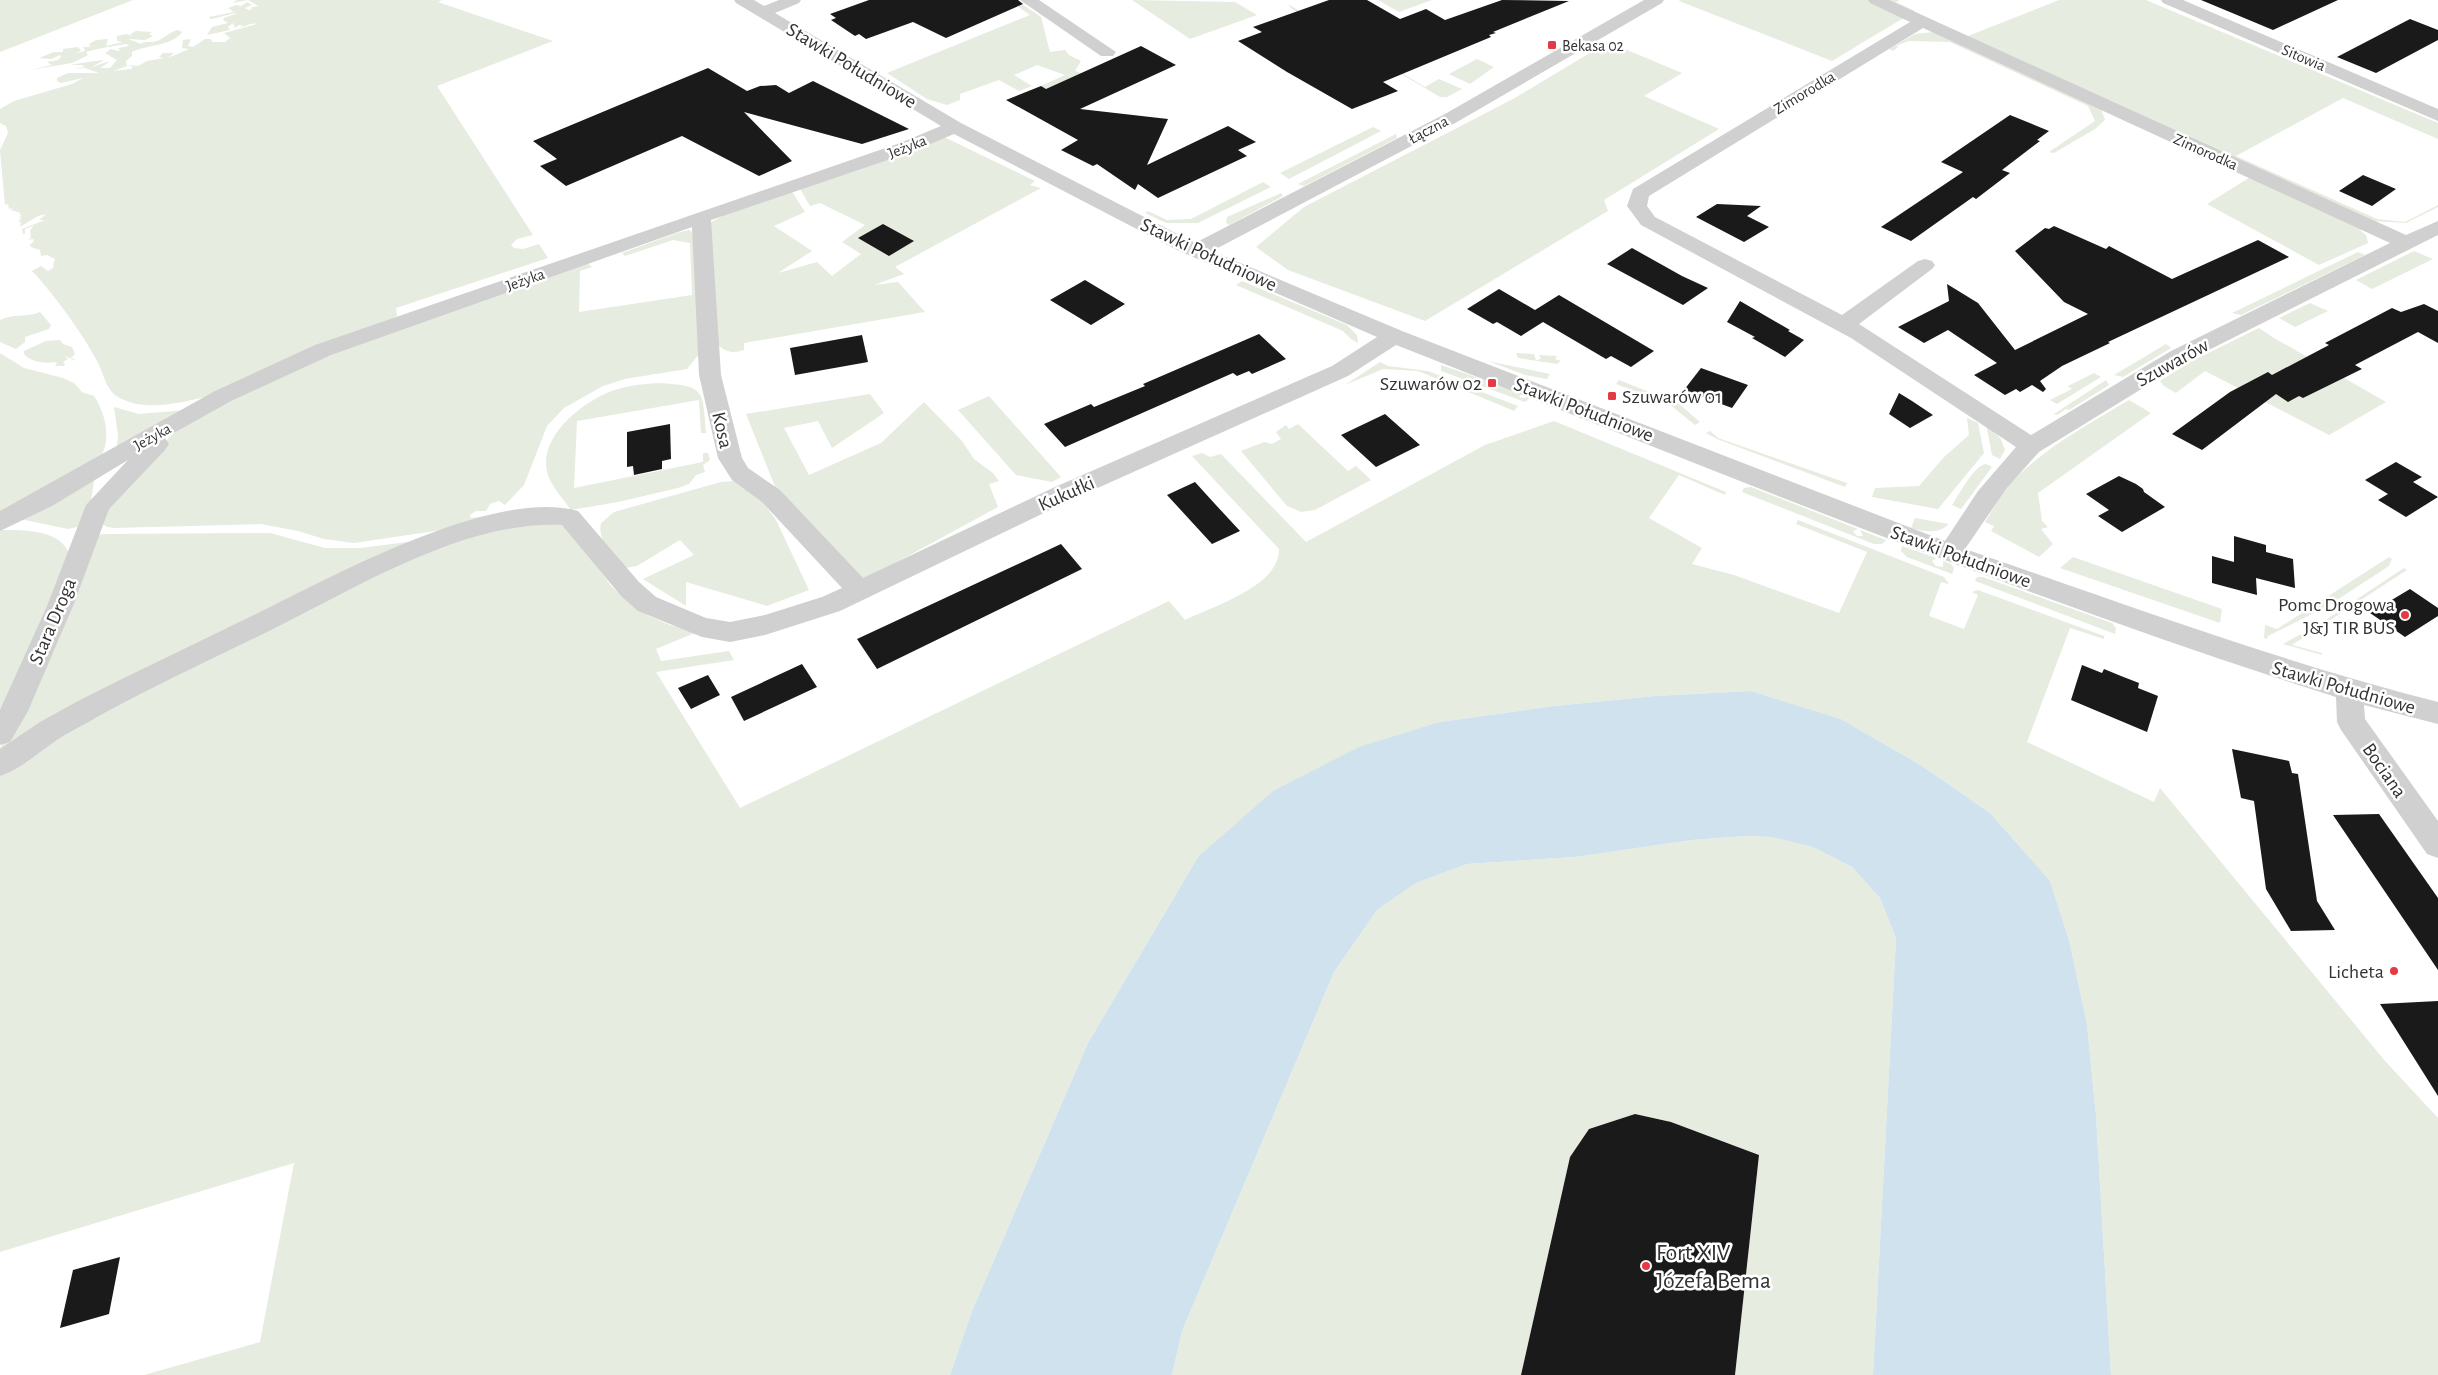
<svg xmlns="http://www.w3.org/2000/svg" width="2438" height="1375" font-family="'Alegreya Sans',sans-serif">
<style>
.green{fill:#e6ecdf}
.water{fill:#cfe2ee}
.building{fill:#1a1a1a}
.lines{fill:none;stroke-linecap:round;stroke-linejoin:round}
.minor{fill:#d0d0d0;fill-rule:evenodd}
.poi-dot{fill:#e63946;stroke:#fff;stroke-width:2}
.labels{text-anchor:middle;stroke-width:5;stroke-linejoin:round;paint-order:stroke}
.far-poi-label{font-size:16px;fill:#333;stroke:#fff;text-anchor:start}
.far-street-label{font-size:16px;fill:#333;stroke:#fff}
.street-label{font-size:20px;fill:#333;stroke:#fff}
.poi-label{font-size:20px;fill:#333;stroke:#fff;text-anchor:end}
.near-poi-label{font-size:24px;fill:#333;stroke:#fff;text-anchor:start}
</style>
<rect width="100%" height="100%" fill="#fff"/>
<!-- green -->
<path class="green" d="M0,0H133L0,52Z
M237,0H442L438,2L553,41L437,86L533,235L517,239L511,245L514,248L523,249L539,244L548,258L396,308L397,316L392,319L205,397C179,403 143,412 118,397C105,389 104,373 97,361C83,334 53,293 32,271L41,266L48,271L54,267L53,265L55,259L47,255L41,256L40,250L31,247L30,245L34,241L33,239L28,240L31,238L30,231L33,226L25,229V234H23L22,229L45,220H39L46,214L38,216L20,227L21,222H18L21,220H18L22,218L19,217L22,216L19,214L21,213L11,210L13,208L9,209L8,204L5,205L0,150L8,133L6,126L0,123V109L14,101L72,84L83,78L61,83L57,81V78L68,73H99L85,68L73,69L85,67L81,65H70C81,63 92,61 104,60L92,67L107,62H109L100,68H110L117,60L105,53L111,49L118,51L120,50L118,48L129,46L127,44C113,46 100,48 86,52L88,55L72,63L30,70L52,65L47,62L64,59L58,60L61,57L60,55L51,59L39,58L54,52H63V49L78,47L81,51L73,54L85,51L83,47H90L89,44L96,40L108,39L106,46L123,42L117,41V36L126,34L133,36L130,34L136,31L152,32L149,34L153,36L145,40L128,39L144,45L141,43C146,41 151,43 157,41C165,38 169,32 178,30L182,32C173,46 145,45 132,52V56L126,61L127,66L113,71L131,69L133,66H129L131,65L138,66L147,61L164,58L159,57L163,53H174L168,58L189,49L182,48L183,40L191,39L188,46L193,47L205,39H211L212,42H225L230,38L224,33L257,24C250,22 247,27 240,27L243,25H239L235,28L233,23L228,27L230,30L207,35L212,27L228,23L223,20L224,18L238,13C231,13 218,18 210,19L209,17L234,12L228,8L236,5L241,6L247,2L252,5L245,8L249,10L253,9L250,8L258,6L248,0L232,3Z
M1132,0L1235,2L1257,15L1190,39Z
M1378,0H1432L1399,12Z
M1680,0H1900L1896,2L1915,11L1832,61L1679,1Z
M2059,0H2146L2438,123V139L2343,98L2236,156L2377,219L2405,222L2438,205V207L2406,223L2375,221L1922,16L1968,36Z
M1022,4L1041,17L1050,52L1065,50L1069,55L1081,61L1075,71L1086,75L1048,91L1041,86L1065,75L1037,65L1014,75L1032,86L1019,91L999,80L960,94V100L947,105L927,99L887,73L1030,15L1017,6Z
M1288,4L1425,87L1439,79L1462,89L1447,97H1440L1292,9Z
M1933,32L2101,109L2105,120L2095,129L2054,153L2049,152L2095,121L2088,106L1950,42L1909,41L1896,46L1898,47L1893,51L1889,49L1915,34Z
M1608,42L1682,73L1644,96L1719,129L1604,200L1608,211L1425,321L1288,270L1256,247L1304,207L1513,99Z
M1477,59L1494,67L1470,84L1449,74Z
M1373,127L1381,131L1289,179L1280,173Z
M1396,134L1397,138L1304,186L1298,184Z
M944,137L1035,181L1030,185L1041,188L895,267L904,274L874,285L898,282L925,312L744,343V350C729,355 722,350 713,339L708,224L728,213L791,190L805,212L774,226L812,251L778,273L817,262L832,276L861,254L842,242L865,225L820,203L810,206L799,187Z
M2252,176L2363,229L2360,230L2366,235L2368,243L2319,265L2207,204Z
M1263,182L1271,187L1198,223H1166L1145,213L1148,211L1167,220L1191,219Z
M1281,193L1283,196L1229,225L1226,223L1227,217Z
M689,230L692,232L698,260L699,354L687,369L625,379L603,386L564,408L547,426L524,485L505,505L499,501L490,504L486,511H476L470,515L471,518L493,515L462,527L354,543L324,539L298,531L261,524L114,528L107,527L101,523L113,494L141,464L173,434L206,411L307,361L586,262L592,267L580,271L579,312L692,295L690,243L673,240L625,256L622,253L677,233Z
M2414,251L2433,259L2372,289L2356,280Z
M2358,252L2365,255L2241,315L2232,313Z
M1242,281L1347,325L1357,335L1358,343L1351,339L1343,331L1236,285Z
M2310,303L2328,311L2295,327L2279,318Z
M40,312L51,325L49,329L25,337V342L16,349L0,342V320C13,313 27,318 40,312Z
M2259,328L2274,338L2386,402L2329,435L2205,371L2176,393L2164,386L2160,381L2192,361Z
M60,340L63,344L72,347L75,354L71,358L75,359L74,360L65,356L68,359L63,362L65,364L64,366H55L57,363L55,362C45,364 31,362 24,354V351L46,341Z
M2166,344L2171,348L2123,377L2114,375Z
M0,353L24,368L63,378L74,383L82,392L94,396C106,414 112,441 99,460L0,516Z
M1516,353L1534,354L1536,360L1541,359L1539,355L1557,356L1555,359L1561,361L1557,364L1518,358Z
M1488,361L1550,374L1547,379L1525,375Z
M1380,362L1388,366L1428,371L1518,406L1514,411L1418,371L1383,369L1345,385Z
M1441,365L1522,393L1519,397L1522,398L1528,397L1529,399L1525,402L1441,371Z
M2094,373L2101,377L2057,404L2050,400L2072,389L2068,386Z
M1619,380L1679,404L1700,422L1695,425L1669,404L1616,384Z
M2106,380L2109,385L2069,410L2066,409L2057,415L2054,414Z
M658,383C704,386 703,388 706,433H701L699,400L577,421L574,488L703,462V453H708L710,460L703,465L705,472L696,475L689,484L678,488L618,502L571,510C564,500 554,489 549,478C534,440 580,404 609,392C625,386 641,384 658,383Z
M870,394L884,413L832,448L818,421L784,428L809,475L881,443L924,402L962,441L974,459L993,473L999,481L989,484L998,507L862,581L778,494L746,414Z
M989,396L1061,477L1052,482L1016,475L958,410Z
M2129,400L2151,413L2038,493L2042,521L2048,527L2041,529L2053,544L2039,557L1991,531L1994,526L1985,522C1992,511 1998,499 2006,489C2039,450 2086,426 2129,400Z
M114,407L139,414L186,410L117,446L118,436Z
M1967,418L1978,423L1984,453L1938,509L1872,497L1875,488L1919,486L1944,457L1969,435Z
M1554,421L1726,492L1725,495L1679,475L1649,518L1702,548L1692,564L1734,575L1839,613L1867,552L1796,524L1798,520L1944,577L1949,584L1941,582L1929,616L1964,629L1978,595L1972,592L1978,590L2104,636V639L2070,628L2027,742L2154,802L2160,788L2385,1061L2438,1118V1375H2111L2096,1115L2087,1024L2069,940L2050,881L1990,813L1922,766L1841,719L1751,691L1655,696L1554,706L1440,722L1198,857L1088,1043L972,1311L950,1375H144L260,1342L294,1163L0,1252V773L24,752L409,558L490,529L530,522L563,525L573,532L611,586L628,602L647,615L670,625L697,632L656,649L661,661L729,651L734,660L656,672L740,808L1169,601L1185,620C1214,606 1280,586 1279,549L1192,456L1202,453L1210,457L1221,454L1306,542L1485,445Z
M1298,424L1348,471L1356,466L1371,480L1315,510L1301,512L1287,506L1241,451L1264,442L1272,444L1281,439L1276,432L1286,425L1289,429Z
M1986,424L2001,439L2005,450L2000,459L1992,455Z
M1710,431L1718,438L1847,483L1845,487L1717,439L1706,433Z
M1986,464L1992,467L1961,509L1952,505C1959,495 1974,465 1986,464Z
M95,476L90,506L77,527L68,529L20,519Z
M734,481L753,489L776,520L809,590L767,606L686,582V606L643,579L694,555L680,540L637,566L625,568C613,558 597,540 601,523L614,512L721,482Z
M1751,487L1858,529L1853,531L1857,536H1863L1860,530L1886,540L1882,544H1874L1742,492L1744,488Z
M1915,518L1949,524C1939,534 1924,532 1911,528Z
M0,530C22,530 61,529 69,554L0,722Z
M270,533L325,548H360L416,541L0,754V748L23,708L96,536L102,534Z
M1902,546L1936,558L1932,561L1936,566L1943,567V561L1951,564L1954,568L1952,574L1907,557L1901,551Z
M2073,557L2222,609L2220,623L2060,568Z
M2389,557L2392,559L2389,566L2326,607L2268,636L2267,639L2264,638L2265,625L2277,629Z
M2404,568L2407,570L2292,645L2322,653V655L2283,644L2321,623Z
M1977,577H1983L2112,623L2116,628L2115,634L1975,581Z
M1746,836L1771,837L1813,847L1852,867L1880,898L1896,938L1873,1375H1735L1759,1155L1671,1122L1635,1114L1589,1129L1570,1157L1521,1375H1172L1182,1331L1334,972L1377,910L1416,883L1467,864L1575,857L1692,840Z"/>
<!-- water -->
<path class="water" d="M1751,691L1841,719L1922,766L1990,813L2050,881L2069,940L2087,1024L2096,1115L2111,1375H1873L1896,938L1880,898L1852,867L1813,847L1771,837L1746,836L1692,840L1575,857L1467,864L1416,883L1377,910L1334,972L1182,1331L1172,1375H950L972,1311L1088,1043L1198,857L1273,791L1359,747L1440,722L1554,706L1655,696Z"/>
<!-- building -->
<path class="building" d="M869,0H1018L1023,4L946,38L913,22L866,39L859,34L855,36L831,20L836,18L830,14Z
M1329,0H1367L1400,19L1426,9L1445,20L1502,0L1569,1L1493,32L1496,33L1489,35L1491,37L1383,82L1398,91L1352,109L1287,72L1238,41L1262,32L1253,27Z
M2201,0H2338L2273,30Z
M2410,19L2438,30V40L2376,73L2337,57Z
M1141,46L1176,65L1080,109L1168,119L1147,165L1228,126L1256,142L1238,150L1247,156L1158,198L1138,184L1135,190L1097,164L1093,166L1061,150L1078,140L1006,100L1041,86L1046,89Z
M708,68L747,91L760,86L776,85L789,93L813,81L909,129L862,144L744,112L792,161L759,176L682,136L566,186L540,166L557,159L533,141Z
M2010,115L2049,131L2037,140L2040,141L2002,170L2010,173L1976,199L1973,197L1911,241L1881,227L1963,172L1941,162Z
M2363,175L2396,189L2372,206L2339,191Z
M1717,204L1761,206L1747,216L1769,227L1744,242L1696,217Z
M883,224L914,241L889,256L858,238Z
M2054,226L2106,249L2109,246L2172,279L2258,240L2289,257L2108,342L2110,343L2062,366L2040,381L2046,389L2043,392L2032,385L2020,392L2016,389L2005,395L1974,375L1997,363L1948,330L1924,343L1898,327L1949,301L1947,284L1978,303L2015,350L2088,314L2064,302L2015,251L2045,228L2049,229Z
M1632,248L1682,276L1708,288L1683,305L1607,264Z
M1085,280L1125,304L1091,325L1050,300Z
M1499,289L1535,310L1559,295L1654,351L1631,367L1611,356L1606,359L1543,322L1521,336L1497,322L1493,324L1467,309Z
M1740,301L1790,330L1788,331L1804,340L1785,357L1752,338L1755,337L1727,322Z
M2424,304L2438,311V343L2418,332L2355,365L2362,369L2303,398L2299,396L2288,402L2276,394L2202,450L2172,434L2230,392L2268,372L2272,375L2329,345L2325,343L2392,308L2401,312Z
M1259,334L1286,359L1252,374L1249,371L1237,376L1233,373L1065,447L1044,424L1091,404L1094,407L1145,386L1143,384Z
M862,335L868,362L795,375L790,348Z
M1701,368L1748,385L1732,408L1684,390Z
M1899,393L1912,401L1933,415L1910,428L1889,414Z
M1385,414L1420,445L1376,467L1341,435Z
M670,424L671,459L662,461V469L634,475L633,466L627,467V432Z
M2396,462L2422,477L2413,482L2438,497L2406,517L2378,500L2388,494L2365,480Z
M2119,476L2136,484L2143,489L2144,492L2165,507L2122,532L2098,516L2109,510L2086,494Z
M1195,482L1215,504L1240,531L1212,544L1167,495Z
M2234,536L2266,545V552L2293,559L2295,588L2256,578L2257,595L2212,583V556L2234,562Z
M1061,544L1082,569L877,669L857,639Z
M2410,589L2438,608V616L2405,637L2370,613Z
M802,664L817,687L744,721L731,697Z
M2082,665L2102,673L2104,669L2121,676L2139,683L2138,688L2158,696L2147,732L2071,700Z
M708,675L720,695L691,709L678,688Z
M2232,749L2289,761L2292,773L2298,774L2317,901L2335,930L2291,931L2266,889L2254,801L2241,798Z
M2379,814L2438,898V970L2333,815Z
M2438,1001V1096L2380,1004Z
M1635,1114L1671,1122L1759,1155L1735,1375H1521L1570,1157L1589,1129Z
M120,1257L109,1314L60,1328L73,1270Z"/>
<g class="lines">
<!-- minor -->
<path class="minor" d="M734,0H754L764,6L779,0H801L799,3L775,13L961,123L1195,243L1445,114L1644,0H1664L1662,3L1457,122L1212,251L1402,331L1945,541L1978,491L2016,447L1851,338L1641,225L1627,206L1633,189L1910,22L1870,3L1868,0H1889L2406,235L2438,221V235L2187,361L2039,452L2006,489L1965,549C2122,603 2277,661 2438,702V724L2364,705L2365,719L2438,821V858L2427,854L2341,730L2337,722L2336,697C2017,596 1707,467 1396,345L1348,376L1073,499L840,611L765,635L730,642L702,637L638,611L621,596L562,525C465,520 358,587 273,629C214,658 154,686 97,717C84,725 70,731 57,740C39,752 21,769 0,776V749L40,722L80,700C139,670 199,642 258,613C333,576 495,487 578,511L639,582L656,597L706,618L730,622L765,615L822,597L842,588L762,502L732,480L718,458L699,375L692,227L331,355L231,401L165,438L169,444L165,450L109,509L73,606L28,711L10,742L0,745V710L47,606L86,505L128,460L52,506L0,531V511L215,391L315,345L900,143L941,126L736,3ZM1923,28L2390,243L2171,351L2031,435L1859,324L1932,269L1935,265L1932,261L1925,259L1918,261L1842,315L1655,217L1647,206L1649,196ZM954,134L1177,250L1377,337L1332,366L1055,487L863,578L780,490L748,468L742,458L721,375L711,220L914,151Z
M1020,0H1039L1116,52L1113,56H1101Z
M2161,0H2183L2438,109V121L2163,3Z"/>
</g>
<!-- markers -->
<g class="poi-dot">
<rect x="1547" y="40" width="10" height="10" rx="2.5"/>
<rect x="1487" y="378" width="10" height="10" rx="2.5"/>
<rect x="1607" y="391" width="10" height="10" rx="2.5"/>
<circle cx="2405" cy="615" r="5"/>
<circle cx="2394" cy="971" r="5"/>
<circle cx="1646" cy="1266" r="5"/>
</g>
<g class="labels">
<!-- far-poi labels -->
<g class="far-poi-label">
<text x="1562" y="51">Bekasa 02</text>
</g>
<!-- far-street labels -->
<g class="far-street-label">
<text transform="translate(2304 57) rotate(23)" y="6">Sitowia</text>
<text transform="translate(1804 92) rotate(-31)" y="6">Zimorodka</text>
<text transform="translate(1428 129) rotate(-28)" y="6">Łączna</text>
<text transform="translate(907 146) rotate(-21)" y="6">Jeżyka</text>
<text transform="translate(2206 151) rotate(24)" y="6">Zimorodka</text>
<text transform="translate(525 279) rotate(-19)" y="6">Jeżyka</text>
<text transform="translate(152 436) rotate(-29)" y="6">Jeżyka</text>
</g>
<!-- street labels -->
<g class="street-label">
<text transform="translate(852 65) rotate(31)" y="7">Stawki Południowe</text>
<text transform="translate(1209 254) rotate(25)" y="7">Stawki Południowe</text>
<text transform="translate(2172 362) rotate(-29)" y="7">Szuwarów</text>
<text transform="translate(1584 409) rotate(21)" y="7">Stawki Południowe</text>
<text transform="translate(723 430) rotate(77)" y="7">Kosa</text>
<text transform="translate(1066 493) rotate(-24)" y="7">Kukułki</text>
<text transform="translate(1961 556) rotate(20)" y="7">Stawki Południowe</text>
<text transform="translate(52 621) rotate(-67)" y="7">Stara Droga</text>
<text transform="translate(2344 687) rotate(16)" y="7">Stawki Południowe</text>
<text transform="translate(2385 770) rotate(55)" y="7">Bociana</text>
</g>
<!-- poi labels -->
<g class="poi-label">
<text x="1482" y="390">Szuwarów 02</text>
<text x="1622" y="403" text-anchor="start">Szuwarów 01</text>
<text x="2395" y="611">Pomc Drogowa<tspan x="2395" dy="23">J&amp;J TIR BUS</tspan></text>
<text x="2384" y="978">Licheta</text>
</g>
<!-- near-poi labels -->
<g class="near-poi-label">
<text x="1656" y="1260">Fort XIV<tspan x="1656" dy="28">Józefa Bema</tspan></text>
</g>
</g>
</svg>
